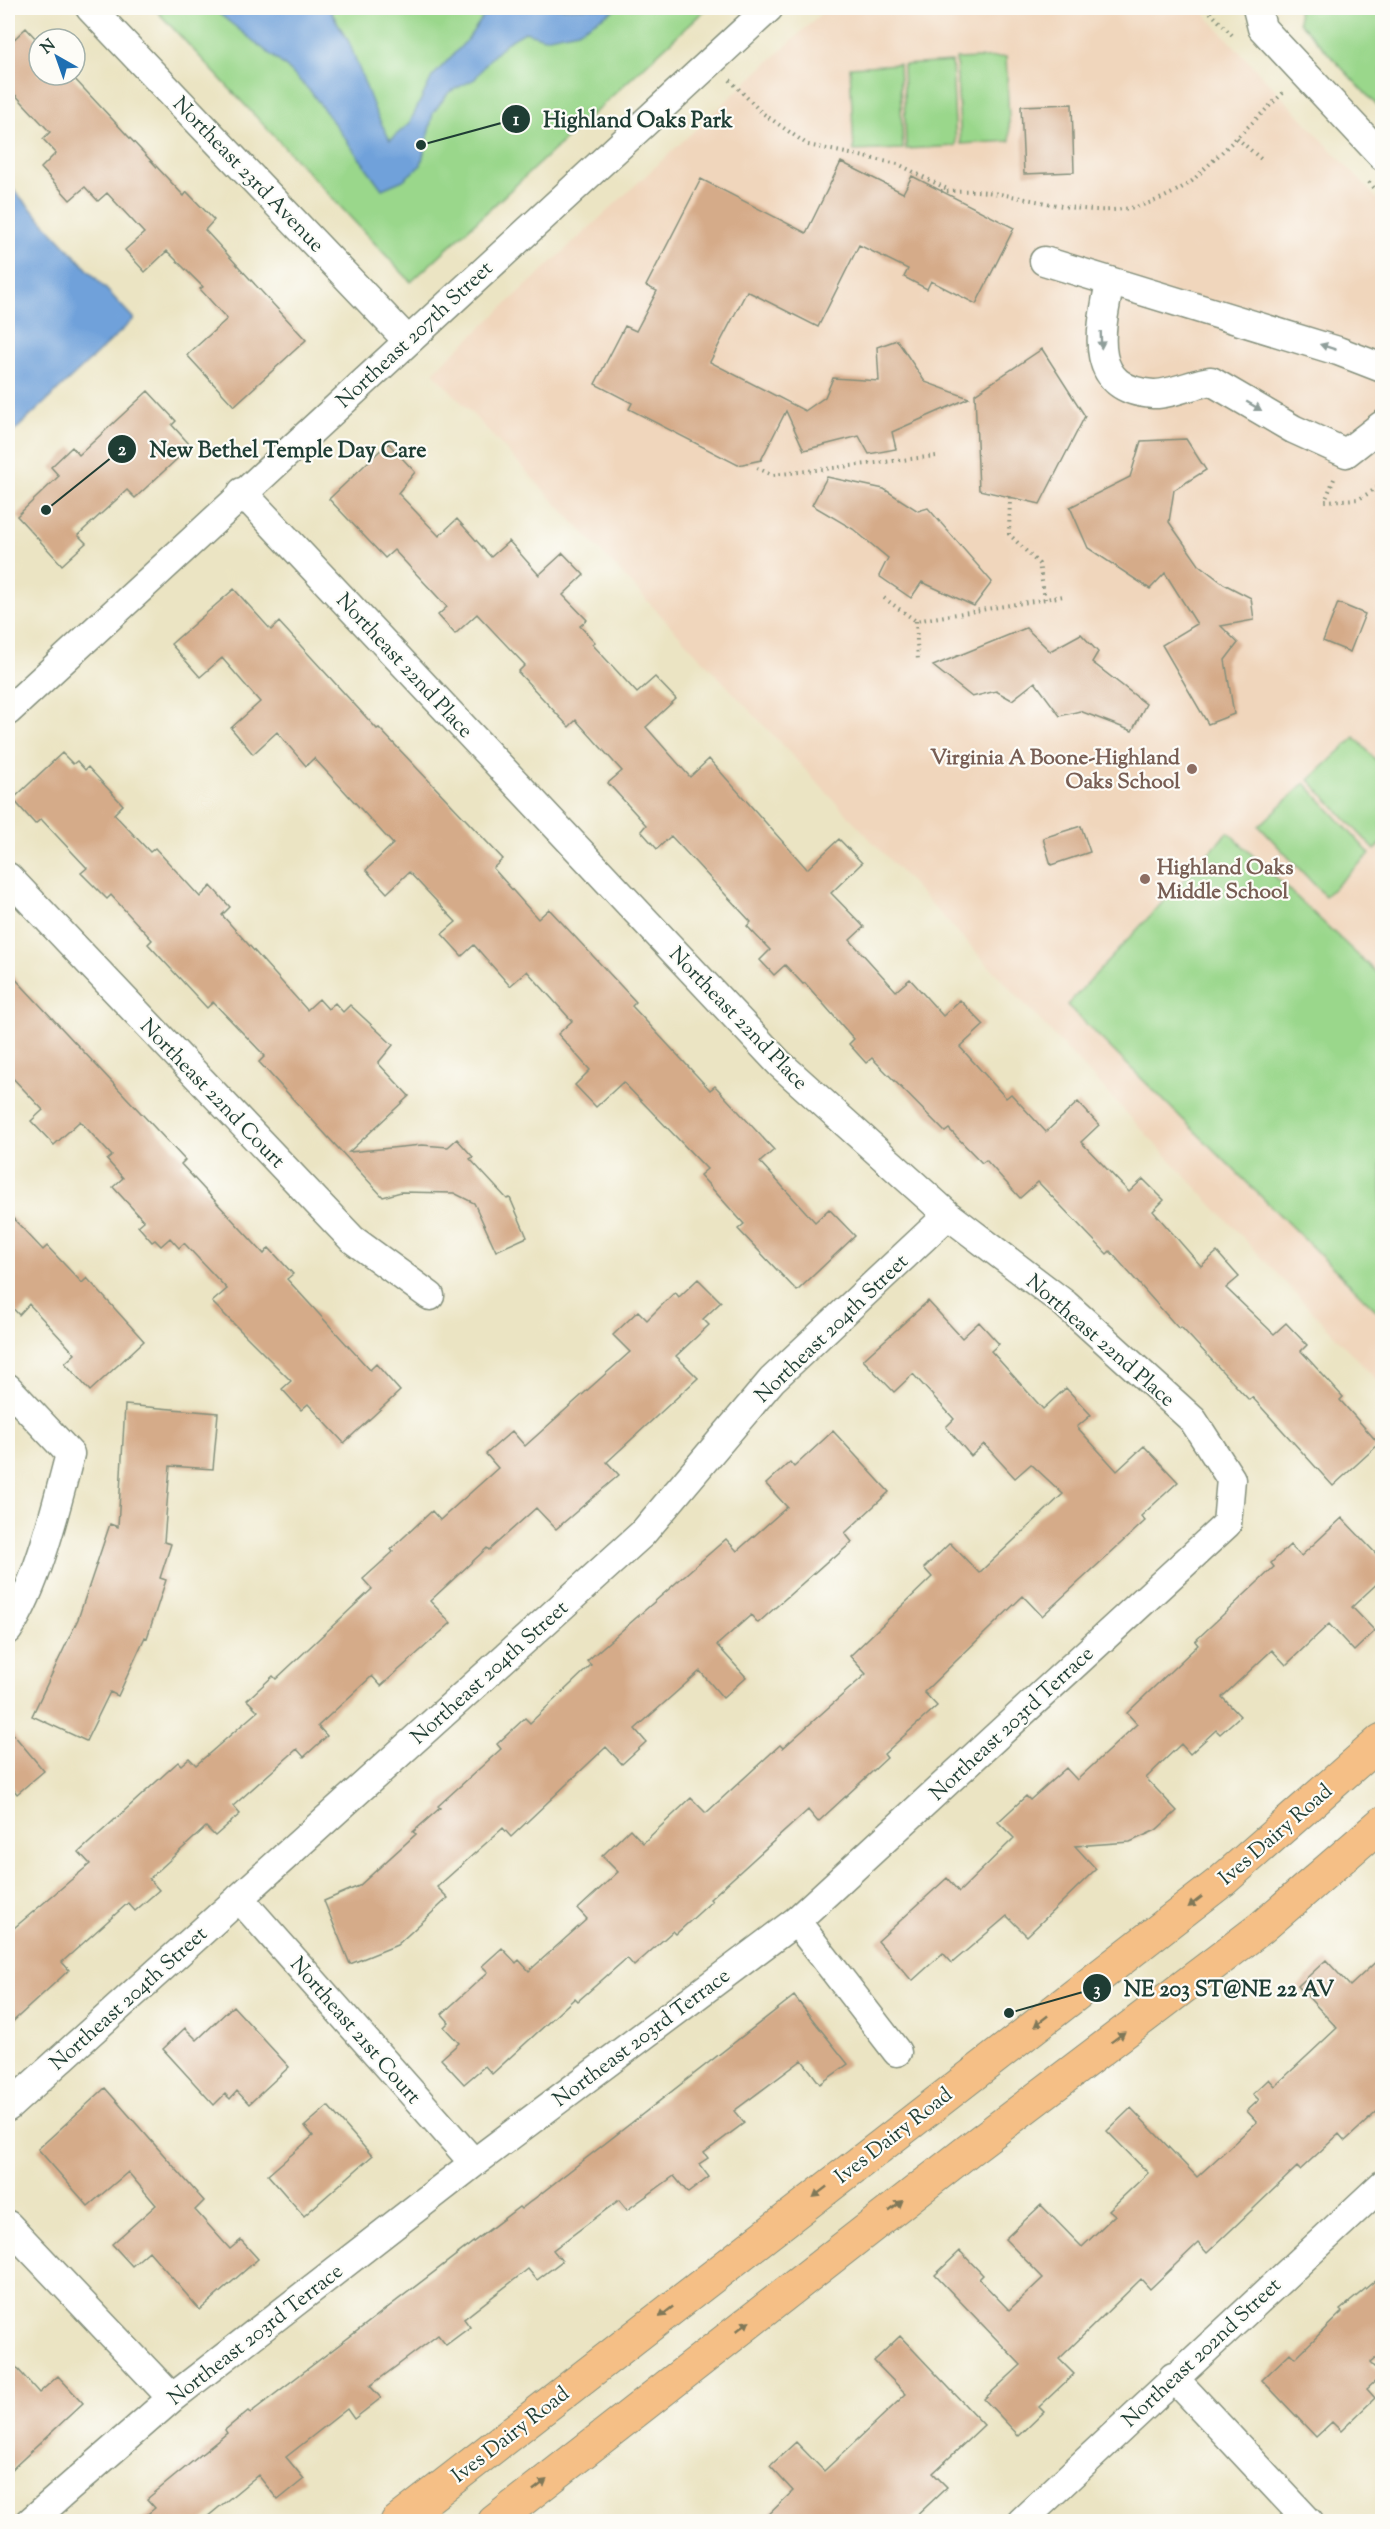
<svg xmlns="http://www.w3.org/2000/svg" width="1390" height="2529" font-family="'Sorts Mill Goudy',serif">
<style>
.built{fill:#f0d6bc}
.green{fill:#9ad78b;stroke:#5c8a60;stroke-width:1.5}
.water{fill:#6fa1da;stroke:#476f87;stroke-width:1.5}
.building{fill:#d5ab89}
.lines{fill:none;stroke-linecap:round;stroke-linejoin:round}
.minor-casing{stroke:#85907c;stroke-width:31}
.major-casing{stroke:#85907c;stroke-width:35}
.path{stroke:#85907c;stroke-width:4;stroke-dasharray:1.5 4.5;stroke-linecap:butt}
.minor{stroke:#fff;stroke-width:28}
.major{stroke:#f5bf86;stroke-width:33}
.oneway{fill:#8f9e9a}
.oneway2{fill:#7f7859}
.education-dot{fill:#8d6e63;stroke:#fdfcf7;stroke-width:2}
.labels{text-anchor:middle;stroke-width:4.5;stroke-linejoin:round;paint-order:stroke}
.street-label{font-size:21px;fill:#1f3d34;stroke:#fdfcf7}
.education-label{font-size:21px;font-weight:bold;fill:#785e54;stroke:#fdfcf7;text-anchor:end}
.leader{fill:none;stroke:#1f3d34;stroke-width:2}
.callout-dot{fill:#1f3d34;stroke:#fdfcf7;stroke-width:2}
.mark-label{font-size:18px;text-anchor:middle;font-weight:bold;fill:#fff}
.callout-label{font-size:22px;text-anchor:middle;font-weight:bold;fill:#1f3d34;stroke:#fdfcf7;stroke-width:4.5;stroke-linejoin:round;paint-order:stroke}
</style>
<rect width="100%" height="100%" fill="#fdfcf7"/>
<filter id="ink" filterUnits="userSpaceOnUse"><feTurbulence type="fractalNoise" baseFrequency=".0167" numOctaves="2"/><feDisplacementMap in="SourceGraphic" scale="12" xChannelSelector="R" yChannelSelector="G"/><feConvolveMatrix kernelMatrix="1 2 1 2 8 2 1 2 1" color-interpolation-filters="sRGB"/></filter>
<filter id="wash" filterUnits="userSpaceOnUse"><feTurbulence type="fractalNoise" baseFrequency=".008" numOctaves="4" result="noise"/><feDisplacementMap in="SourceGraphic" scale="24" xChannelSelector="R" yChannelSelector="G"/><feGaussianBlur stdDeviation="1.35" result="paint"/><feColorMatrix in="noise" values="0 0 0 0 0 0 0 0 0 0 0 0 0 0 0 0 0 1.4 0 .05"/><feComposite in="paint" operator="in"/></filter>
<g filter="url(#wash)">
<rect width="100%" height="100%" fill="#ebe4c3"/>
<!-- built -->
<path class="built" d="M827,8H1199L1382,204V1386L433,372Z"/>
<!-- green -->
<path class="green" d="M154,8H707L411,282Z
M1298,8H1382V111L1299,22Z
M1006,57L1010,141L961,144L956,59Z
M952,62L956,146L906,149L903,65Z
M899,64L903,149L854,151L850,67Z
M1355,737L1382,767V843L1375,850L1309,780Z
M1305,783L1370,854L1325,896L1259,826Z
M1228,832L1382,978L1381,1315L1067,1005Z"/>
<!-- water -->
<path class="water" d="M212,8H329L349,42L376,113L390,140L409,124L432,77L467,40L483,17L501,8H618L578,31L544,38L525,32L506,43L488,61L475,79L449,92L433,113L421,165L403,180L382,189L311,92L286,67Z
M8,184L134,319L8,437Z"/>
<g id="blocks">
<!-- building -->
<path class="building" d="M26,28L39,42V75H71L184,196L187,192L214,220L205,230L306,340L234,406L187,355L227,319L200,289L203,287L167,251L145,272L125,250L144,233L107,193L98,201L85,187L70,200L41,168L56,153L43,139L50,132L8,87V45Z
M1072,104L1074,172L1024,174L1021,106Z
M841,162L903,193L912,176L1014,228L976,304L931,281L927,289L904,277L908,269L859,245L818,327L747,291L710,362L805,411L825,397L833,378L879,381L877,347L897,340L925,382L969,398L892,432L896,449L869,454L859,436L804,450L786,411L761,460L738,465L629,409L632,403L595,384L625,326L636,331L657,291L646,286L701,179L806,233Z
M1042,349L1085,416L1040,504L979,490L975,394Z
M148,391L176,421L172,425L191,446L135,498L127,490L78,535L86,543L62,565L17,516L59,476L51,467L72,447L79,455Z
M1186,439L1206,470L1174,490L1169,522L1199,565L1224,584L1251,598L1254,620L1221,626L1238,643L1225,660L1234,714L1208,724L1162,645L1197,624L1165,573L1150,589L1088,548L1070,507L1130,477L1141,441Z
M388,443L415,472L398,493L439,536L457,519L491,557L509,541L539,575L563,553L584,575L563,595L587,620L580,626L595,642L592,644L637,693L655,677L676,699L646,727L690,777L709,759L807,869L839,839L862,863L831,893L864,927L850,940L896,991L910,979L943,1016L960,1000L984,1025L960,1047L1006,1098L1011,1094L1046,1132L1078,1102L1099,1125L1081,1142L1129,1192L1143,1179L1164,1200L1153,1211L1201,1266L1217,1252L1239,1277L1226,1288L1274,1334L1286,1323L1307,1345L1301,1351L1343,1397L1340,1400L1379,1444L1333,1486L1252,1397L1249,1400L1181,1327L1179,1329L1110,1251L1107,1254L1038,1182L1020,1198L986,1160L982,1163L949,1129L945,1132L872,1058L866,1063L849,1044L854,1039L805,983L803,984L785,965L774,975L760,960L770,950L747,926L751,922L671,836L657,849L641,831L646,825L608,783L622,771L576,720L569,727L518,672L525,665L477,614L455,634L438,615L447,607L394,550L385,558L329,499Z
M827,477L884,489L918,511L928,508L992,582L974,606L922,582L911,598L879,576L888,558L853,529L812,505Z
M234,589L271,630L279,622L377,729L379,728L503,859L493,868L538,919L549,909L636,1002L632,1006L710,1090L715,1086L774,1150L760,1162L815,1222L829,1209L855,1236L797,1291L738,1229L744,1224L700,1175L707,1169L623,1082L596,1107L575,1085L590,1070L558,1034L572,1021L527,971L510,986L474,945L462,956L442,934L456,922L409,872L387,893L366,870L393,844L314,758L306,766L277,732L253,754L231,728L260,702L222,658L200,677L171,644Z
M1338,603L1365,614L1350,652L1323,641Z
M1026,628L1050,651L1081,634L1098,652L1092,662L1146,704L1132,731L1080,711L1060,716L1035,682L1012,700L996,691L972,697L933,666Z
M62,753L73,764L77,761L85,770L88,767L123,805L114,814L150,852L155,848L200,897L211,886L230,907L222,915L307,1010L319,999L328,1009L335,1003L343,1012L350,1005L393,1045L378,1063L409,1096L349,1152L422,1145L448,1147L457,1139L473,1157L470,1159L507,1199L510,1198L527,1237L496,1251L474,1203L454,1193L401,1192L383,1197L259,1062L265,1056L213,1002L207,1008L148,944L152,940L111,895L107,899L81,873L87,868L41,819L35,824L13,799Z
M1081,826L1090,852L1051,865L1043,838Z
M8,971L185,1160L181,1164L264,1254L269,1248L293,1274L287,1279L370,1370L376,1364L400,1391L344,1443L308,1404L301,1410L282,1389L291,1381L212,1302L227,1289L184,1243L179,1248L170,1238L161,1246L155,1240L152,1242L138,1226L144,1221L113,1187L123,1178L107,1160L112,1156L80,1121L54,1145L31,1121L43,1110L8,1073Z
M8,1213L43,1250L47,1246L82,1283L87,1278L144,1341L90,1391L65,1363L75,1354L29,1304L19,1315L8,1303Z
M698,1279L721,1302L703,1319L709,1325L676,1356L698,1378L607,1462L619,1475L556,1529L536,1508L489,1550L487,1548L430,1601L451,1623L381,1686L372,1676L318,1726L327,1736L304,1757L297,1749L233,1806L240,1814L215,1836L206,1827L149,1879L159,1890L135,1911L128,1903L62,1962L69,1970L8,2026V1933L90,1864L79,1852L178,1762L181,1765L189,1758L196,1765L258,1711L247,1700L273,1676L276,1679L372,1589L363,1579L393,1552L391,1549L432,1511L440,1520L498,1468L486,1454L512,1431L525,1446L630,1352L613,1335L638,1311L647,1320L675,1292L679,1297Z
M928,1301L962,1338L979,1322L999,1344L991,1351L1043,1409L1066,1388L1091,1415L1077,1427L1117,1471L1144,1446L1178,1482L1141,1516L1145,1521L1042,1616L1023,1596L924,1692L937,1706L884,1754L887,1758L818,1822L808,1810L710,1899L712,1901L676,1934L673,1931L634,1966L627,1958L578,2001L575,1998L492,2074L485,2066L464,2084L441,2059L459,2043L444,2027L449,2022L442,2014L488,1972L482,1966L502,1948L516,1963L519,1960L529,1971L587,1919L578,1909L618,1872L602,1856L630,1829L643,1843L691,1798L706,1813L780,1745L783,1748L866,1674L850,1656L932,1577L924,1568L950,1543L979,1573L1063,1494L1031,1464L1015,1478L984,1444L971,1456L946,1427L954,1419L913,1374L894,1392L863,1360Z
M125,1405L218,1413L213,1469L170,1466L164,1542L171,1544L160,1578L166,1580L147,1638L145,1637L118,1696L110,1692L86,1741L32,1716L78,1619L110,1524L118,1527Z
M833,1431L889,1492L845,1533L852,1542L834,1558L832,1557L758,1623L751,1615L717,1645L746,1677L723,1698L700,1671L635,1729L646,1742L622,1764L606,1747L511,1837L503,1828L437,1887L448,1898L397,1945L350,1964L324,1901L359,1886L416,1834L413,1832L440,1808L438,1806L501,1749L497,1744L525,1718L530,1723L591,1665L587,1661L726,1539L737,1551L787,1507L766,1484L790,1462L794,1467Z
M1342,1518L1383,1561V1578L1352,1607L1375,1631L1354,1651L1329,1624L1286,1665L1272,1650L1222,1697L1240,1716L1220,1734L1216,1730L1190,1754L1181,1744L1146,1778L1177,1811L1156,1830L1130,1842L1075,1846L1096,1869L1027,1936L1007,1916L952,1963L943,1953L912,1981L878,1941L947,1878L959,1892L1014,1838L998,1822L1026,1796L1030,1800L1066,1768L1077,1780L1137,1724L1127,1713L1198,1645L1195,1641L1274,1567L1271,1563L1290,1545L1301,1556Z
M8,1728L44,1771L17,1794L8,1782Z
M1383,1955V2106L1345,2141L1339,2134L1300,2170L1297,2167L1207,2253L1198,2243L1150,2289L1141,2279L1059,2359L1074,2374L1039,2407L1044,2412L1019,2436L984,2399L1021,2365L935,2275L960,2251L983,2275L979,2279L1009,2310L1043,2278L1005,2239L1041,2205L1082,2247L1115,2215L1109,2210L1148,2173L1107,2131L1131,2108L1197,2177L1257,2122L1247,2111L1259,2100L1253,2094L1269,2079L1275,2086L1337,2028L1298,1986L1326,1960L1350,1986Z
M794,1996L848,2064L820,2084L802,2060L734,2111L744,2123L704,2153L708,2158L699,2164L709,2177L688,2193L674,2176L627,2210L619,2200L553,2250L562,2261L537,2280L528,2269L464,2319L470,2327L446,2345L438,2335L370,2386L381,2398L354,2419L347,2409L286,2457L304,2479L278,2500L258,2475L201,2522H138L155,2508L147,2499L227,2433L225,2430L248,2411L250,2413L519,2207L521,2209Z
M233,2006L289,2067L249,2104L237,2091L230,2099L225,2094L214,2105L163,2049L185,2028L197,2040Z
M105,2088L204,2201L195,2210L230,2249L241,2240L258,2259L200,2310L149,2251L132,2266L112,2244L156,2205L128,2172L88,2206L38,2149Z
M328,2106L372,2156L304,2216L268,2175L313,2136L305,2126Z
M1383,2274V2352L1370,2363L1382,2375L1367,2389L1375,2398L1341,2431L1332,2422L1316,2437L1262,2380L1290,2353L1295,2358L1342,2312L1340,2310Z
M900,2336L984,2425L933,2473L947,2487L910,2522H761L793,2491L770,2466L796,2442L824,2471L906,2394L874,2361Z
M8,2358L39,2393L58,2376L83,2403L8,2473Z"/>
</g>
</g>
<g filter="url(#ink)">
<use href="#blocks" fill-opacity="0" stroke="#85907c" stroke-width="1.5"/>
<g class="lines">
<!-- minor casing -->
<g class="minor-casing">
<path id="minor" d="M90,8L407,340
M1257,8L1262,28L1382,156
M1044,261L1338,351L1382,368
M1110,282C1101,328 1085,389 1153,394C1168,395 1195,383 1211,381L1293,429L1346,453L1382,425
M8,711L769,8
M8,877L352,1239L430,1296
M8,1388L70,1454C56,1507 38,1584 8,1630
M239,1898L474,2163
M796,1921L897,2052
M8,2107L642,1534L772,1380L948,1215
M8,2225L172,2398
M1173,2377L1309,2522
M30,2522L172,2398L474,2163L796,1921L1227,1524L1231,1479L1193,1420L1065,1304L948,1215L780,1064L242,492
M1021,2522L1382,2185"/>
</g>
<!-- major casing -->
<g class="major-casing">
<path id="major" d="M397,2522L1222,1881L1382,1740
M494,2522L969,2150L1261,1928L1382,1823"/>
</g>
<!-- path -->
<path class="path" d="M1206,8L1235,38
M730,80L761,112L808,145L898,164L949,190
M1237,138L1262,160
M1369,182L1382,197
M941,191C956,191 972,190 987,192C1065,203 1118,232 1192,181L1284,92
M757,468L773,475L936,456
M1334,479L1325,501L1359,499L1382,485
M1010,497L1009,534L1039,564L1045,599
M884,598L916,621L1064,596
M916,621L918,662"/>
<!-- minor -->
<use href="#minor" class="minor"/>
<!-- major -->
<use href="#major" class="major"/>
</g>
<!-- one-way arrows -->
<defs><path id="oneway-solid" d="M-6-.8H1V-3.2L6.5 0L1 3.2V.8H-6Z" transform="scale(1.5)"/></defs>
<g class="oneway">
<use href="#oneway-solid" transform="translate(1101 340) rotate(88)"/>
<use href="#oneway-solid" transform="translate(1328 347) rotate(-162)"/>
<use href="#oneway-solid" transform="translate(1254 406) rotate(30)"/>
</g>
<g class="oneway2">
<use href="#oneway-solid" transform="translate(1195 1902) rotate(142)"/>
<use href="#oneway-solid" transform="translate(1041 2021) rotate(142)"/>
<use href="#oneway-solid" transform="translate(1118 2037) rotate(-37)"/>
<use href="#oneway-solid" transform="translate(820 2192) rotate(142)"/>
<use href="#oneway-solid" transform="translate(896 2206) rotate(-38)"/>
<use href="#oneway-solid" transform="translate(666 2312) rotate(142)"/>
<use href="#oneway-solid" transform="translate(743 2326) rotate(-38)"/>
<use href="#oneway-solid" transform="translate(540 2485) rotate(-38)"/>
</g>
</g>
<!-- markers -->
<g class="education-dot">
<circle cx="1192" cy="769" r="6"/>
<circle cx="1145" cy="879" r="6"/>
</g>
<g class="labels">
<!-- street labels -->
<g class="street-label">
<text transform="translate(249 174) rotate(46)" y="7">Northeast 23rd Avenue</text>
<text transform="translate(414 334) rotate(-43)" y="7">Northeast 207th Street</text>
<text transform="translate(405 665) rotate(47)" y="7">Northeast 22nd Place</text>
<text transform="translate(739 1018) rotate(46)" y="7">Northeast 22nd Place</text>
<text transform="translate(213 1093) rotate(46)" y="7">Northeast 22nd Court</text>
<text transform="translate(831 1328) rotate(-44)" y="7">Northeast 204th Street</text>
<text transform="translate(1101 1340) rotate(41)" y="7">Northeast 22nd Place</text>
<text transform="translate(489 1672) rotate(-42)" y="7">Northeast 204th Street</text>
<text transform="translate(1011 1723) rotate(-43)" y="7">Northeast 203rd Terrace</text>
<text transform="translate(1275 1834) rotate(-41)" y="7">Ives Dairy Road</text>
<text transform="translate(128 1998) rotate(-42)" y="7">Northeast 204th Street</text>
<text transform="translate(356 2030) rotate(49)" y="7">Northeast 21st Court</text>
<text transform="translate(641 2037) rotate(-37)" y="7">Northeast 203rd Terrace</text>
<text transform="translate(893 2135) rotate(-38)" y="7">Ives Dairy Road</text>
<text transform="translate(255 2334) rotate(-38)" y="7">Northeast 203rd Terrace</text>
<text transform="translate(1201 2352) rotate(-43)" y="7">Northeast 202nd Street</text>
<text transform="translate(510 2434) rotate(-38)" y="7">Ives Dairy Road</text>
</g>
<!-- education labels -->
<g class="education-label">
<text x="1180" y="764">Virginia A Boone-Highland<tspan x="1180" dy="24">Oaks School</tspan></text>
<text x="1157" y="874" text-anchor="start">Highland Oaks<tspan x="1157" dy="24">Middle School</tspan></text>
</g>
</g>
<!-- callouts -->
<path class="leader" d="M421 145L516 119M46 510L122 449M1009 2013L1097 1988"/>
<g class="callout-dot">
<circle cx="421" cy="145" r="6"/>
<circle cx="46" cy="510" r="6"/>
<circle cx="1009" cy="2013" r="6"/>
<circle cx="516" cy="119" r="15"/>
<circle cx="122" cy="449" r="15"/>
<circle cx="1097" cy="1988" r="15"/>
</g>
<g class="mark-label">
<text x="516" y="125">1</text>
<text x="122" y="455">2</text>
<text x="1097" y="1995">3</text>
</g>
<g class="callout-label">
<text x="638" y="127">Highland Oaks Park</text>
<text x="288" y="457">New Bethel Temple Day Care</text>
<text x="1229" y="1996">NE 203 ST@NE 22 AV</text>
</g>
<!-- margin -->
<rect width="1390" height="2529" fill="none" stroke="#fdfcf7" stroke-width="30"/>
<!-- north arrow -->
<g transform="translate(57 57) rotate(320)"><circle r="28" fill="#fdfcf7" stroke="#a4b0a9" stroke-width="1.5"/>
<path d="M0-4.5L10 22L0 15L-10 22Z" fill="#1f6fb2"/>
<text y="-9" font-size="16" font-weight="bold" text-anchor="middle" fill="#1f3d34">N</text>
</g>
</svg>
